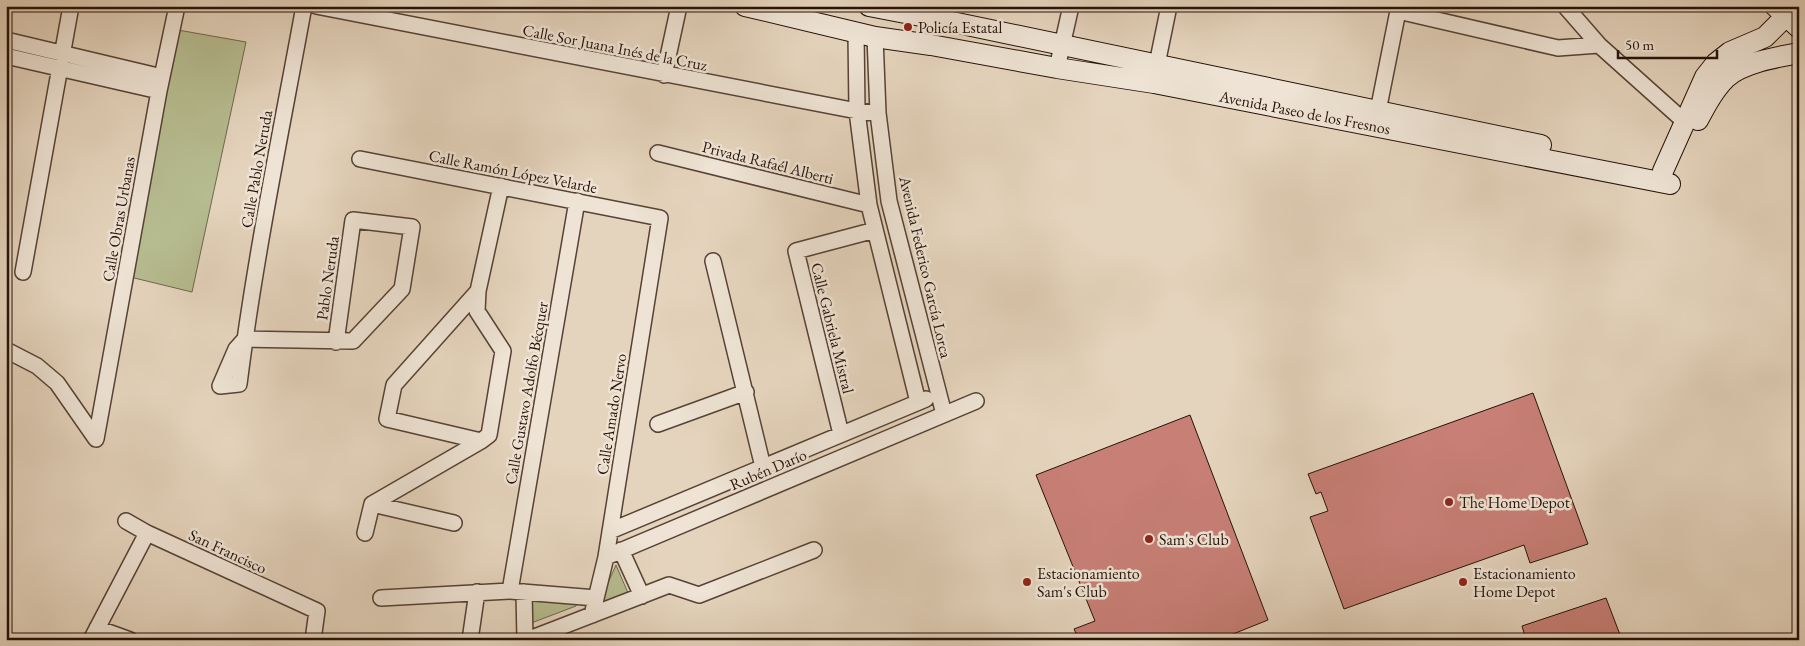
<svg xmlns="http://www.w3.org/2000/svg" width="1805" height="646" font-family="'EB Garamond',serif">
<style>
.green{fill:#b6bc90;stroke:#6e674c}
.building{fill:#c87f76;stroke:#261208}
.lines{fill:none;stroke-linecap:round;stroke-linejoin:round}
.street-casing{stroke:#564235;stroke-width:18}
.secondary-casing{stroke:#261208;stroke-width:22}
.street{stroke:#eee3d4;stroke-width:15}
.secondary{stroke:#eee3d4;stroke-width:20}
.poi-dot{fill:#8f2418;stroke:#eee3d4;stroke-width:2}
.labels{text-anchor:middle;stroke-width:5;stroke-linejoin:round;paint-order:stroke}
.poi-label{font-size:16px;fill:#261208;stroke:#eee3d4;text-anchor:start}
.street-label{font-size:16px;fill:#261208;stroke:#eee3d4}
</style>
<rect width="100%" height="100%" fill="#e5d4bd"/>
<filter id="stains"><feTurbulence type="fractalNoise" baseFrequency=".004" numOctaves="4"/><feColorMatrix values="0 0 0 0 .2 0 0 0 0 .09 0 0 0 0 .02 0 0 0 .5 -.17"/></filter>
<radialGradient id="worn" r=".72"><stop offset=".6" stop-color="#630" stop-opacity="0"/><stop offset="1" stop-color="#630" stop-opacity=".3"/></radialGradient>
<!-- green -->
<path class="green" d="M178,30L246,42L192,292L126,276Z
M616,565L628,593L599,603Z
M527,597L578,599L576,606L526,625Z"/>
<!-- building -->
<path class="building" d="M1533,393L1588,544L1530,563L1524,545L1344,609L1310,517L1328,511L1321,492L1316,494L1308,474Z
M1190,415L1268,620L1218,640H1079L1074,629L1095,621L1036,475Z
M1606,598L1622,640H1526L1522,626Z"/>
<g class="lines">
<!-- street casing -->
<g class="street-casing">
<path id="street" d="M304,6C281,132 255,257 239,384L220,386L236,349L245,339L353,341L402,289L412,227L353,220L336,342
M316,6L857,111L878,113
M1565,6L1599,45L1685,122
M1398,11L1558,48L1599,45
M856,33L857,111L869,205L918,402
M875,37L878,113L889,201L944,414
M6,40L162,77
M6,56L159,91
M1057,68L1071,6
M1155,74L1169,6
M664,75L679,6
M1376,121L1399,6
M658,153L869,205
M360,159L660,218L606,557L592,615
M713,261L763,467
M23,272L71,6
M478,291L394,385L387,419L481,441
M6,350L37,366L57,383L96,439
M658,424L746,392
M841,434L796,251L875,230
M96,439L159,91L177,6
M372,504L454,523
M126,521L147,533L317,611L313,640
M610,531L926,399
M365,533L372,504L481,441L489,435L503,351L477,311L478,291L501,186
M621,550L642,596
M606,557L976,401
M510,591L577,201
M524,592L525,640
M381,598L510,591L596,598
M97,628L130,640
M91,640L147,533
M470,640L477,592
M527,640L669,585L699,595L814,550"/>
</g>
<!-- secondary casing -->
<g class="secondary-casing">
<path id="secondary" d="M745,6L875,37L931,45L1057,68L1154,83L1670,184
M869,6L957,23L1541,145
M1775,6L1799,28
M1698,120C1706,105 1714,90 1726,78C1742,63 1777,57 1799,53
M1663,171L1705,77L1716,63L1730,52L1765,37L1785,17"/>
</g>
<!-- street -->
<use href="#street" class="street"/>
<!-- secondary -->
<use href="#secondary" class="secondary"/>
</g>
<!-- markers -->
<g class="poi-dot">
<circle cx="908" cy="27" r="5"/>
<circle cx="1449" cy="502" r="5"/>
<circle cx="1149" cy="539" r="5"/>
<circle cx="1027" cy="582" r="5"/>
<circle cx="1463" cy="582" r="5"/>
</g>
<g class="labels">
<!-- poi labels -->
<g class="poi-label">
<text x="918" y="33">Policía Estatal</text>
<text x="1459" y="508">The Home Depot</text>
<text x="1159" y="545">Sam's Club</text>
<text x="1037" y="579">Estacionamiento<tspan x="1037" dy="18">Sam's Club</tspan></text>
<text x="1473" y="579">Estacionamiento<tspan x="1473" dy="18">Home Depot</tspan></text>
</g>
<!-- street labels -->
<g class="street-label">
<text transform="translate(615 47) rotate(11)" y="6">Calle Sor Juana Inés de la Cruz</text>
<text transform="translate(1305 112) rotate(11)" y="6">Avenida Paseo de los Fresnos</text>
<text transform="translate(768 162) rotate(14)" y="6">Privada Rafaél Alberti</text>
<text transform="translate(256 169) rotate(-80)" y="6">Calle Pablo Neruda</text>
<text transform="translate(513 171) rotate(11)" y="6">Calle Ramón López Velarde</text>
<text transform="translate(118 219) rotate(-80)" y="6">Calle Obras Urbanas</text>
<text transform="translate(926 267) rotate(77)" y="6">Avenida Federico García Lorca</text>
<text transform="translate(327 278) rotate(-82)" y="6">Pablo Neruda</text>
<text transform="translate(833 328) rotate(76)" y="6">Calle Gabriela Mistral</text>
<text transform="translate(526 393) rotate(-80)" y="6">Calle Gustavo Adolfo Bécquer</text>
<text transform="translate(611 414) rotate(-81)" y="6">Calle Amado Nervo</text>
<text transform="translate(768 469) rotate(-23)" y="6">Rubén Darío</text>
<text transform="translate(228 551) rotate(25)" y="6">San Francisco</text>
</g>
</g>
<!-- margin -->
<rect width="1805" height="646" fill="none" stroke="#e5d4bd" stroke-width="25"/>
<rect x="8" y="8" width="1790" height="631" fill="none" stroke="#261208" stroke-width="2.5"/>
<rect x="12" y="12" width="1780" height="621" fill="none" stroke="#261208"/>
<!-- scale -->
<path d="M1618 50v8h99v-8" fill="none" stroke="#261208" stroke-width="2.5"/>
<text x="1625" y="50" font-size="15" fill="#261208" stroke="#eee3d4" stroke-width="4" paint-order="stroke">50 m</text>
<rect width="100%" height="100%" filter="url(#stains)"/>
<rect width="100%" height="100%" fill="url(#worn)"/>
</svg>
